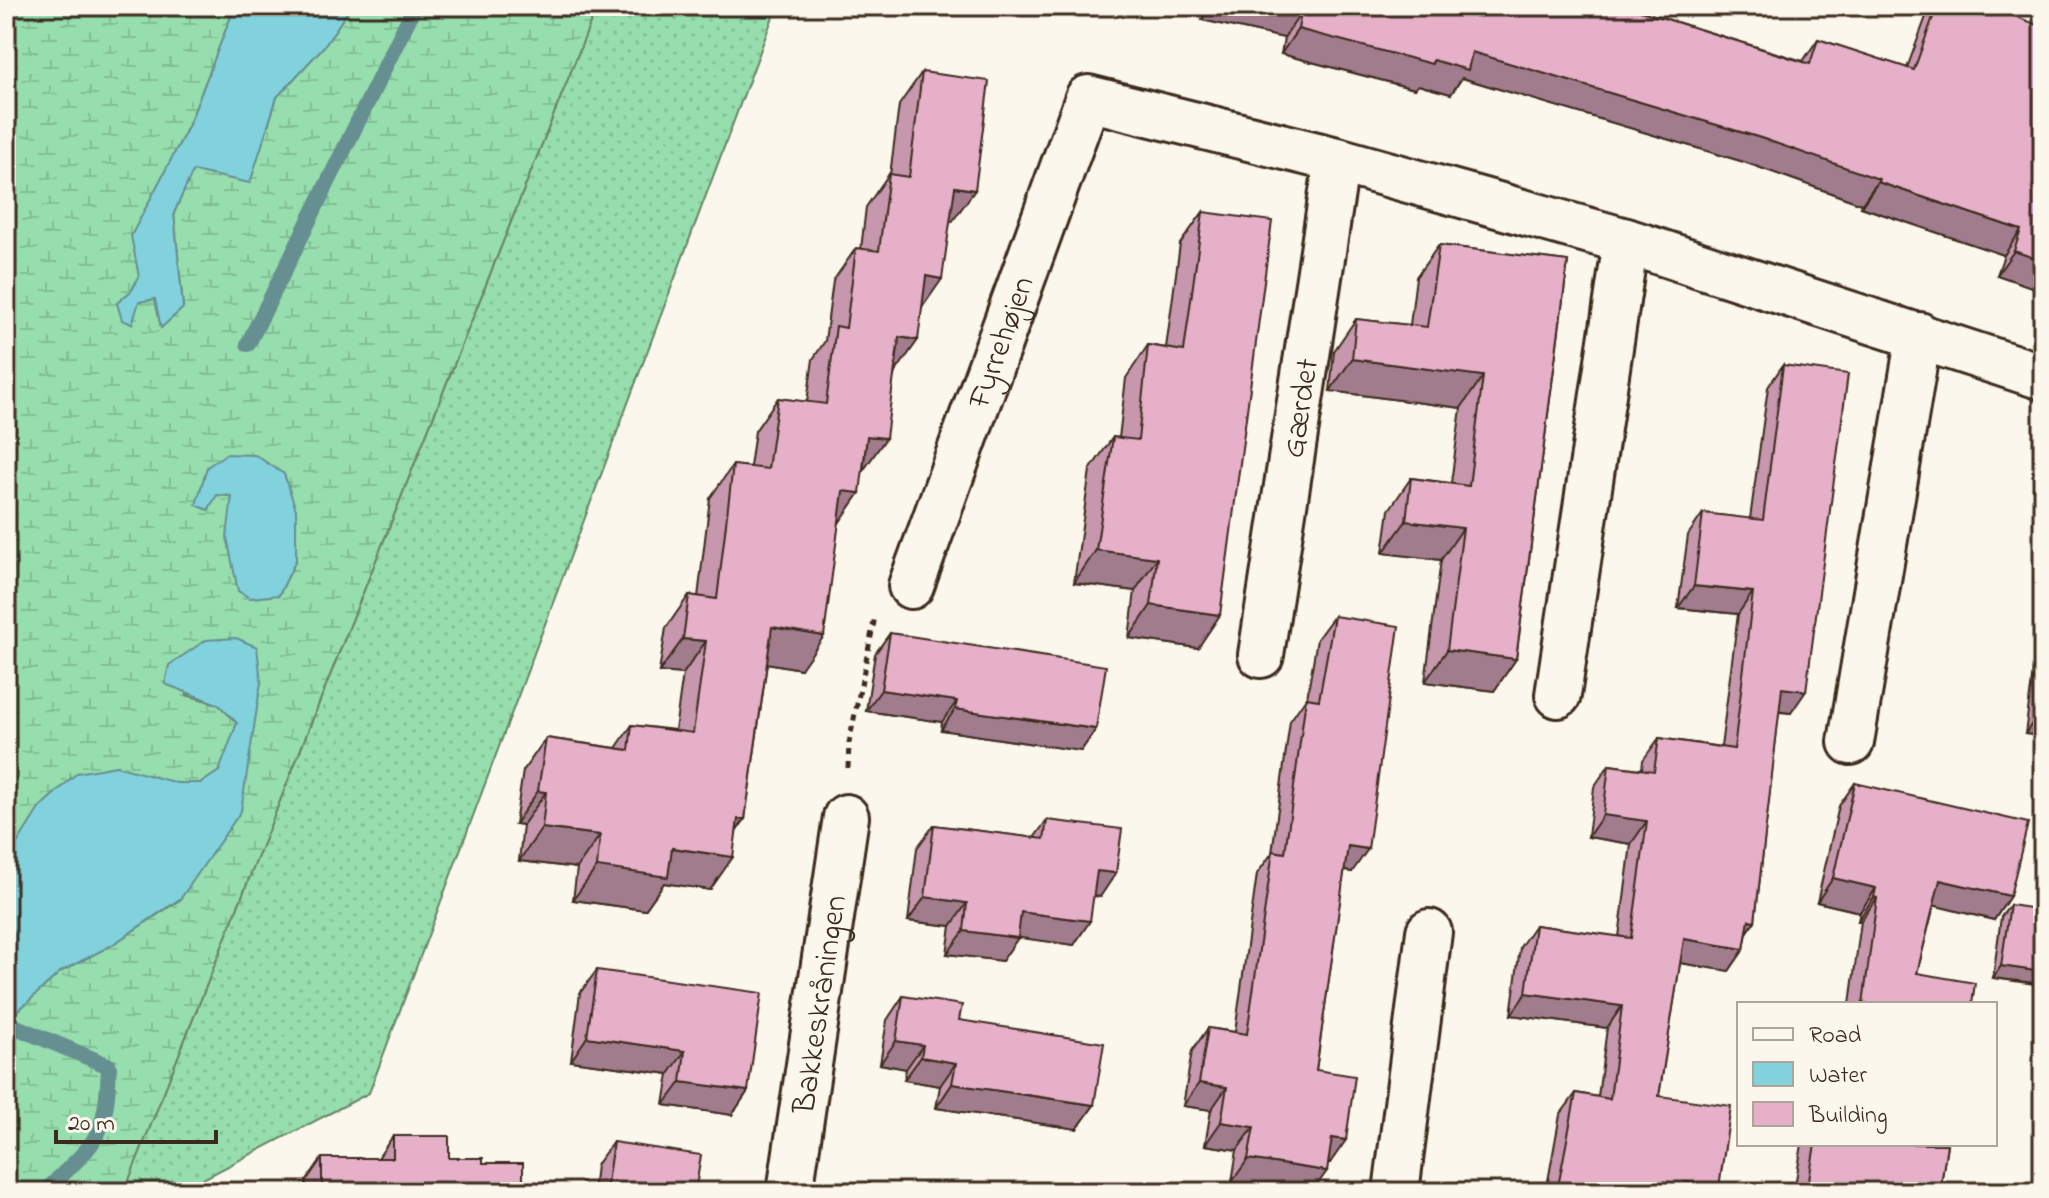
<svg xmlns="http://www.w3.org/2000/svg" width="2049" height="1198" font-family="'Indie Flower',sans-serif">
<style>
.grass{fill:url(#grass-dots);stroke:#688466;stroke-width:2}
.wetland{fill:url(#wetland-marsh);stroke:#688466;stroke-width:2;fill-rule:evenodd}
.water{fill:#82d2de;stroke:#668f91;stroke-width:2}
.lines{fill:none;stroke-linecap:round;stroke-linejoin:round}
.stream{stroke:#668f91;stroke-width:16}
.minor-casing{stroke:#3b2a1e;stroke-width:50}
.path{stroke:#3b2a1e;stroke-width:5;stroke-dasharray:6 6;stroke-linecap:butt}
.minor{stroke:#fbf7ec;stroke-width:44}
.wall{fill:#c697ad;stroke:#3b2a1e;stroke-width:2}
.shaded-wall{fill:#a17b8d;stroke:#3b2a1e;stroke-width:2}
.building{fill:#e6b0c9;stroke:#3b2a1e;stroke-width:2}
.labels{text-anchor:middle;stroke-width:6;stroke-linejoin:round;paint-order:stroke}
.street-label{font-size:32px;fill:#3b2a1e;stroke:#fbf7ec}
</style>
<defs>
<pattern id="grass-dots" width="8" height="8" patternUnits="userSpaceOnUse" patternTransform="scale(2)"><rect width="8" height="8" fill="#96dead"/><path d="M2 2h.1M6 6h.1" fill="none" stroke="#82bf94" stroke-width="1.8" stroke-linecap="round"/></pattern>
<pattern id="wetland-marsh" width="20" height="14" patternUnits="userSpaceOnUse" patternTransform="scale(2)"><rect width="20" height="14" fill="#96dead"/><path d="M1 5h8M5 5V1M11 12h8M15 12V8" fill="none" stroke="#82bf94"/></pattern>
</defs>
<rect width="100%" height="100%" fill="#fbf7ec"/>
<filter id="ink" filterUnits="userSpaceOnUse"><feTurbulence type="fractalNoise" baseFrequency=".0125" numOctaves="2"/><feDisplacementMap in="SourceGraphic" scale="16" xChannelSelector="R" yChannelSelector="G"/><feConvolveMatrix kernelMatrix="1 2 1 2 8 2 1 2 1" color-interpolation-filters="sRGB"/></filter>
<g filter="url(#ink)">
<!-- grass -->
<path class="grass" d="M597,6H777L369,1093L178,1192H124Z"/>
<!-- wetland -->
<path class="wetland" d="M6,6H235L188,127L132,236L139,276L132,290L139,302L155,299L161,327L183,307L174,213L193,170L263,142L277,97L326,44L351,6H597L124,1192H6V1022L60,972L112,945L181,899L261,682L186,695L218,704L237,723C232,737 228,760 219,771C196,800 144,774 116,766L9,856L6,884ZM226,454L296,510V560L279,595L232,507V496L217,495Z"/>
<!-- water -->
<path class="water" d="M235,6H351L326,44L277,97L250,183L193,171L174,213L183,308L161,328L155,299L139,302L132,324L122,320L117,303L132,290L139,276L131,236L188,127Z
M226,454L255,455L284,474L296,510V560L279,595L250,598L238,591L227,537L232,496L217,495L208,510L196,505L207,467Z
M236,638L257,647L261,682L241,811L181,898L112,945L60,972L6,1022L9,856L40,807L77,773L116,766L177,783H201L219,771L237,723L218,704L165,684L169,665L206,640Z"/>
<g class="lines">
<!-- stream -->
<path class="stream" d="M248,344L415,6
M9,1024L109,1066C106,1142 96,1140 45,1192"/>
<!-- minor casing -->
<g class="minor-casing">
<g id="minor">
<path id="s1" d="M911,586L1088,98L1337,160L1626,241L2043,377"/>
<path id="s2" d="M1261,655L1337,160"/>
<path d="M1558,695L1626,241"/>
<path d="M1851,742L1919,335"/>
<path id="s3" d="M790,1192L846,817"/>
<path d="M1396,1192L1429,932"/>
</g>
</g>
<!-- path -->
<path class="path" d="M848,768L849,743L875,617"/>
<!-- minor -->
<use href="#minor" class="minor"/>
</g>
<!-- wall -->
<path class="wall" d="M1205,6H1625L1803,61L1818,39L1907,68L1930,6H1989L2043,291L1997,275L2004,255L1861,207L1862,204L1744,162L1462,78L1451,94L1418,85L1415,89L1281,54L1284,38L1202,20Z
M922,72L952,222H950L922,309L895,373L863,471L838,524L801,669L767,663L745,819L736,832L710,890L664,883L645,910L573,900L577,868L519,861L523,825L515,824L523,771L546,738L616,748L632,725L675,730L683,674L659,672L666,628L689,595L698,597L710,498L733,465L750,467L755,431L778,398L807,402L813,359L825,341L833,281L856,248L861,249L866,207L889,174L890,175L899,105Z
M1203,212L1198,648L1129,638L1135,591L1074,583L1090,470L1113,437L1119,438L1126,378L1148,345L1166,348L1180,244Z
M1439,245L1568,261L1516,659L1494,691L1425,682L1441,560L1383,553L1389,510L1411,478L1451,483L1461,408L1330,391L1334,351L1356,319L1410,325L1416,277Z
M1783,365L1791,713L1779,712L1755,921L1747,933L1744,949L1729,971L1680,963L1659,1096L1716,1192H1546L1560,1115L1576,1093L1598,1097L1607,1028L1511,1015L1520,947L1535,925L1619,937L1631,844L1588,837L1594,787L1609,765L1642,769L1643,760L1659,738L1721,747L1738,614L1678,608L1688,535L1703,513L1750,519L1768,387Z
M2043,595V736L2025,734Z
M1334,616L1352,872L1344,871L1316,1070L1330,1163H1328L1312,1192H1295L1232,1182L1237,1150L1205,1145L1211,1110L1183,1106L1192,1051L1208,1028L1235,1032L1257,874L1272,853L1290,721L1306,698H1307L1317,639Z
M890,633L1096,729L1081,751L941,730L942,722L866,711L875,654Z
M1855,783L2010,896L1994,920L1934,905L1917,973L1972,1004H1850L1861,921H1858L1860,912L1817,902L1839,806Z
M1047,820L1100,897L1094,896L1074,945L1018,937L1002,961L947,954L951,926L908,921L917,848L934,825L1034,838Z
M2010,905L2042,985L1993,978L2001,917Z
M597,970L748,1091L732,1115L664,1105L669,1074L571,1061L580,993Z
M903,996L959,1020L1094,1105L1077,1129L936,1108L940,1086L904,1080L906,1069L880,1064L887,1020Z
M393,1136L449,1158L483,1163L523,1192H306V1181L322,1158H378Z
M613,1142L696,1187L728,1192H593L596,1165Z
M1802,1144H1947L1940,1192H1794Z
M2043,1166V1192H2035L2038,1174Z"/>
<!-- shaded-wall -->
<path class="shaded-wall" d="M1005,6H1032L1029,10Z
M1211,6H1269L1301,13L1284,38L1202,20Z
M1298,29L1433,60L1472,52L1761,138L1879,179L1862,204L1744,162L1462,78L1451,94L1418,85L1415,89L1281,54Z
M1878,182L2021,230L2004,255L1861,207Z
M955,187L975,190L952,222L932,220Z
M2014,251L2043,261V291L1997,275Z
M926,276L942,279L919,312Z
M899,337L918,340L895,373Z
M1352,359L1483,376L1461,408L1330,391Z
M867,436L886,438L863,471Z
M843,491L860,493L837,526Z
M1406,521L1463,528L1441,560L1383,553Z
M1096,550L1157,558L1135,591L1074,583Z
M1694,586L1753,592L1738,614L1678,608Z
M1151,605L1220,615L1198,648L1129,638Z
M772,627L824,636L801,669L749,660Z
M683,639L706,641L683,674L659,672Z
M1447,650L1516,659L1494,691L1425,682Z
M1782,688L1806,691L1791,713L1766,710Z
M881,690L957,701L942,722L866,711Z
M955,709L1096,729L1081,751L941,730Z
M2041,710L2043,711V736L2025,734Z
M538,791L546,792L523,825L515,824Z
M1603,815L1647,821L1631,844L1588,837Z
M738,819H745L722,852Z
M542,828L600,835L577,868L519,861Z
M1348,846L1368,849L1352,872L1332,869Z
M672,848L733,857L710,890L664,883L645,910L573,900L597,867Z
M1097,871L1116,873L1100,897L1081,894Z
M1833,878L1876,888L1860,912L1817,902Z
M1940,880L2010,896L1994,920L1924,903Z
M925,897L967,903L951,926L908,921Z
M1874,897L1877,898L1861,921H1858Z
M1021,912L1090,921L1074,945L1005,936Z
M1749,920L1755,921L1740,943Z
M964,931L1018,938L1002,961L947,954Z
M1684,939L1744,949L1729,971L1668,961Z
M2001,966L2043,972V984L1993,978Z
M1526,993L1622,1006L1607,1028L1511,1015Z
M587,1037L685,1051L669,1074L571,1061Z
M896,1041L923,1045L906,1069L880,1064Z
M921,1057L956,1063L940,1086L904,1080Z
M681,1082L748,1091L732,1115L664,1105Z
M1199,1083L1227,1087L1211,1110L1183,1106Z
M952,1084L1094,1105L1077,1129L936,1108Z
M1221,1122L1254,1127L1237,1150L1205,1145Z
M1332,1138L1346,1140L1330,1163L1315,1161Z
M1248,1159L1327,1171L1312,1192H1295L1232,1182Z
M1685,1182L1719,1187L1716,1192H1678Z"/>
<!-- building -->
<path class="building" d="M1269,6H1625L1810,64L1818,39L1914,70L1937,6H1989L2043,27V261L2014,251L2021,230L1878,182L1879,179L1761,138L1472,52L1468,70L1433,60L1432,64L1298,29L1301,13Z
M922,72L989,81L975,190L955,187L942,279L926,276L918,340L899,337L886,438L867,436L860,493L843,491L824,636L772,627L745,819H738L733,857L672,848L668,877L597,867L600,835L542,828L546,792L538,791L546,738L629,750L632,725L693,733L706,641L683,639L689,595L717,599L733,465L768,469L778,398L826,404L836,326L846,328L856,248L879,251L889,174L909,177Z
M1203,212L1272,221L1220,615L1151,605L1157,558L1096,550L1113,437L1138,440L1148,345L1184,351Z
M1439,245L1568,261L1516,659L1447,650L1463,528L1406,521L1411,478L1469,486L1483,376L1352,359L1356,319L1427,327Z
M1783,365L1848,374L1806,691L1782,688L1755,921L1749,920L1744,949L1684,939L1659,1096L1731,1106L1719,1187L1685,1182L1684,1192H1557L1576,1093L1610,1099L1622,1006L1526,993L1535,925L1631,938L1647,821L1603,815L1609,765L1654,771L1659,738L1734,749L1753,592L1694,586L1703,513L1763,520Z
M1334,616L1399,626L1368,849L1348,846L1316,1070L1355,1076L1346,1140L1332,1138L1327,1171L1248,1159L1254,1127L1221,1122L1227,1087L1199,1083L1208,1028L1247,1034L1273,851L1285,853L1306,698L1319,700Z
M890,633L1106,666L1096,729L955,709L957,701L881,690Z
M1855,783L2028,823L2010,896L1940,880L1917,973L1975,983L1972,1004H1863L1877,898L1874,897L1876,888L1833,878Z
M1047,820L1122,829L1116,873L1097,871L1090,921L1021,912L1018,938L964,931L967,903L925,897L934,825L1044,839Z
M2010,905L2043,910V972L2001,966Z
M597,970L762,993L748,1091L681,1082L685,1051L587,1037Z
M903,996L962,1005L959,1020L1104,1043L1094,1105L952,1084L956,1063L921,1057L923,1045L896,1041Z
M393,1136H449V1158H483V1163H523V1192H322V1158H393Z
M613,1142L701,1155L696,1187L728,1192L606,1191Z
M1815,1144H1947L1940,1192H1807Z
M1027,1186L1067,1192H1026Z"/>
</g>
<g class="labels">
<!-- street labels -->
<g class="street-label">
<text dy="11" stroke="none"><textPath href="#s1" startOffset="260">Fyrrehøjen</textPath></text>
<text dy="11" stroke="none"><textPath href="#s2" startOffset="250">Gærdet</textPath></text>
<text dy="11" stroke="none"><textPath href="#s3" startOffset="190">Bakkeskråningen</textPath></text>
</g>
</g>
<!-- margin -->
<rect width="2049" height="1198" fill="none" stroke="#fbf7ec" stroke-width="32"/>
<rect x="16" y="16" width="2017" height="1166" fill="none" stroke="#3b2a1e" stroke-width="3" filter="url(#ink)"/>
<!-- legend -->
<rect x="1737" y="1002" width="260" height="144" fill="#fbf7ec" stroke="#aea59a" stroke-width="2"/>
<rect x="1753" y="1028" width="40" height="12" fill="#fbf7ec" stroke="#aea59a" stroke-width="2"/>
<text x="1809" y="1042" font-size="24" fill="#3b2a1e">Road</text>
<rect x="1753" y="1062" width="40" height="24" fill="#82d2de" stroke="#aea59a" stroke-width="2"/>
<text x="1809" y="1082" font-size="24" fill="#3b2a1e">Water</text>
<rect x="1753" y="1102" width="40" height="24" fill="#e6b0c9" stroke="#aea59a" stroke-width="2"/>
<text x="1809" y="1122" font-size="24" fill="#3b2a1e">Building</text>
<!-- scale -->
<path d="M56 1130v12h160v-12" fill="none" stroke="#3b2a1e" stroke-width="4"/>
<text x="68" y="1130" font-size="24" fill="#3b2a1e" stroke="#fbf7ec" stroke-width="6" paint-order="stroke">20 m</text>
</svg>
